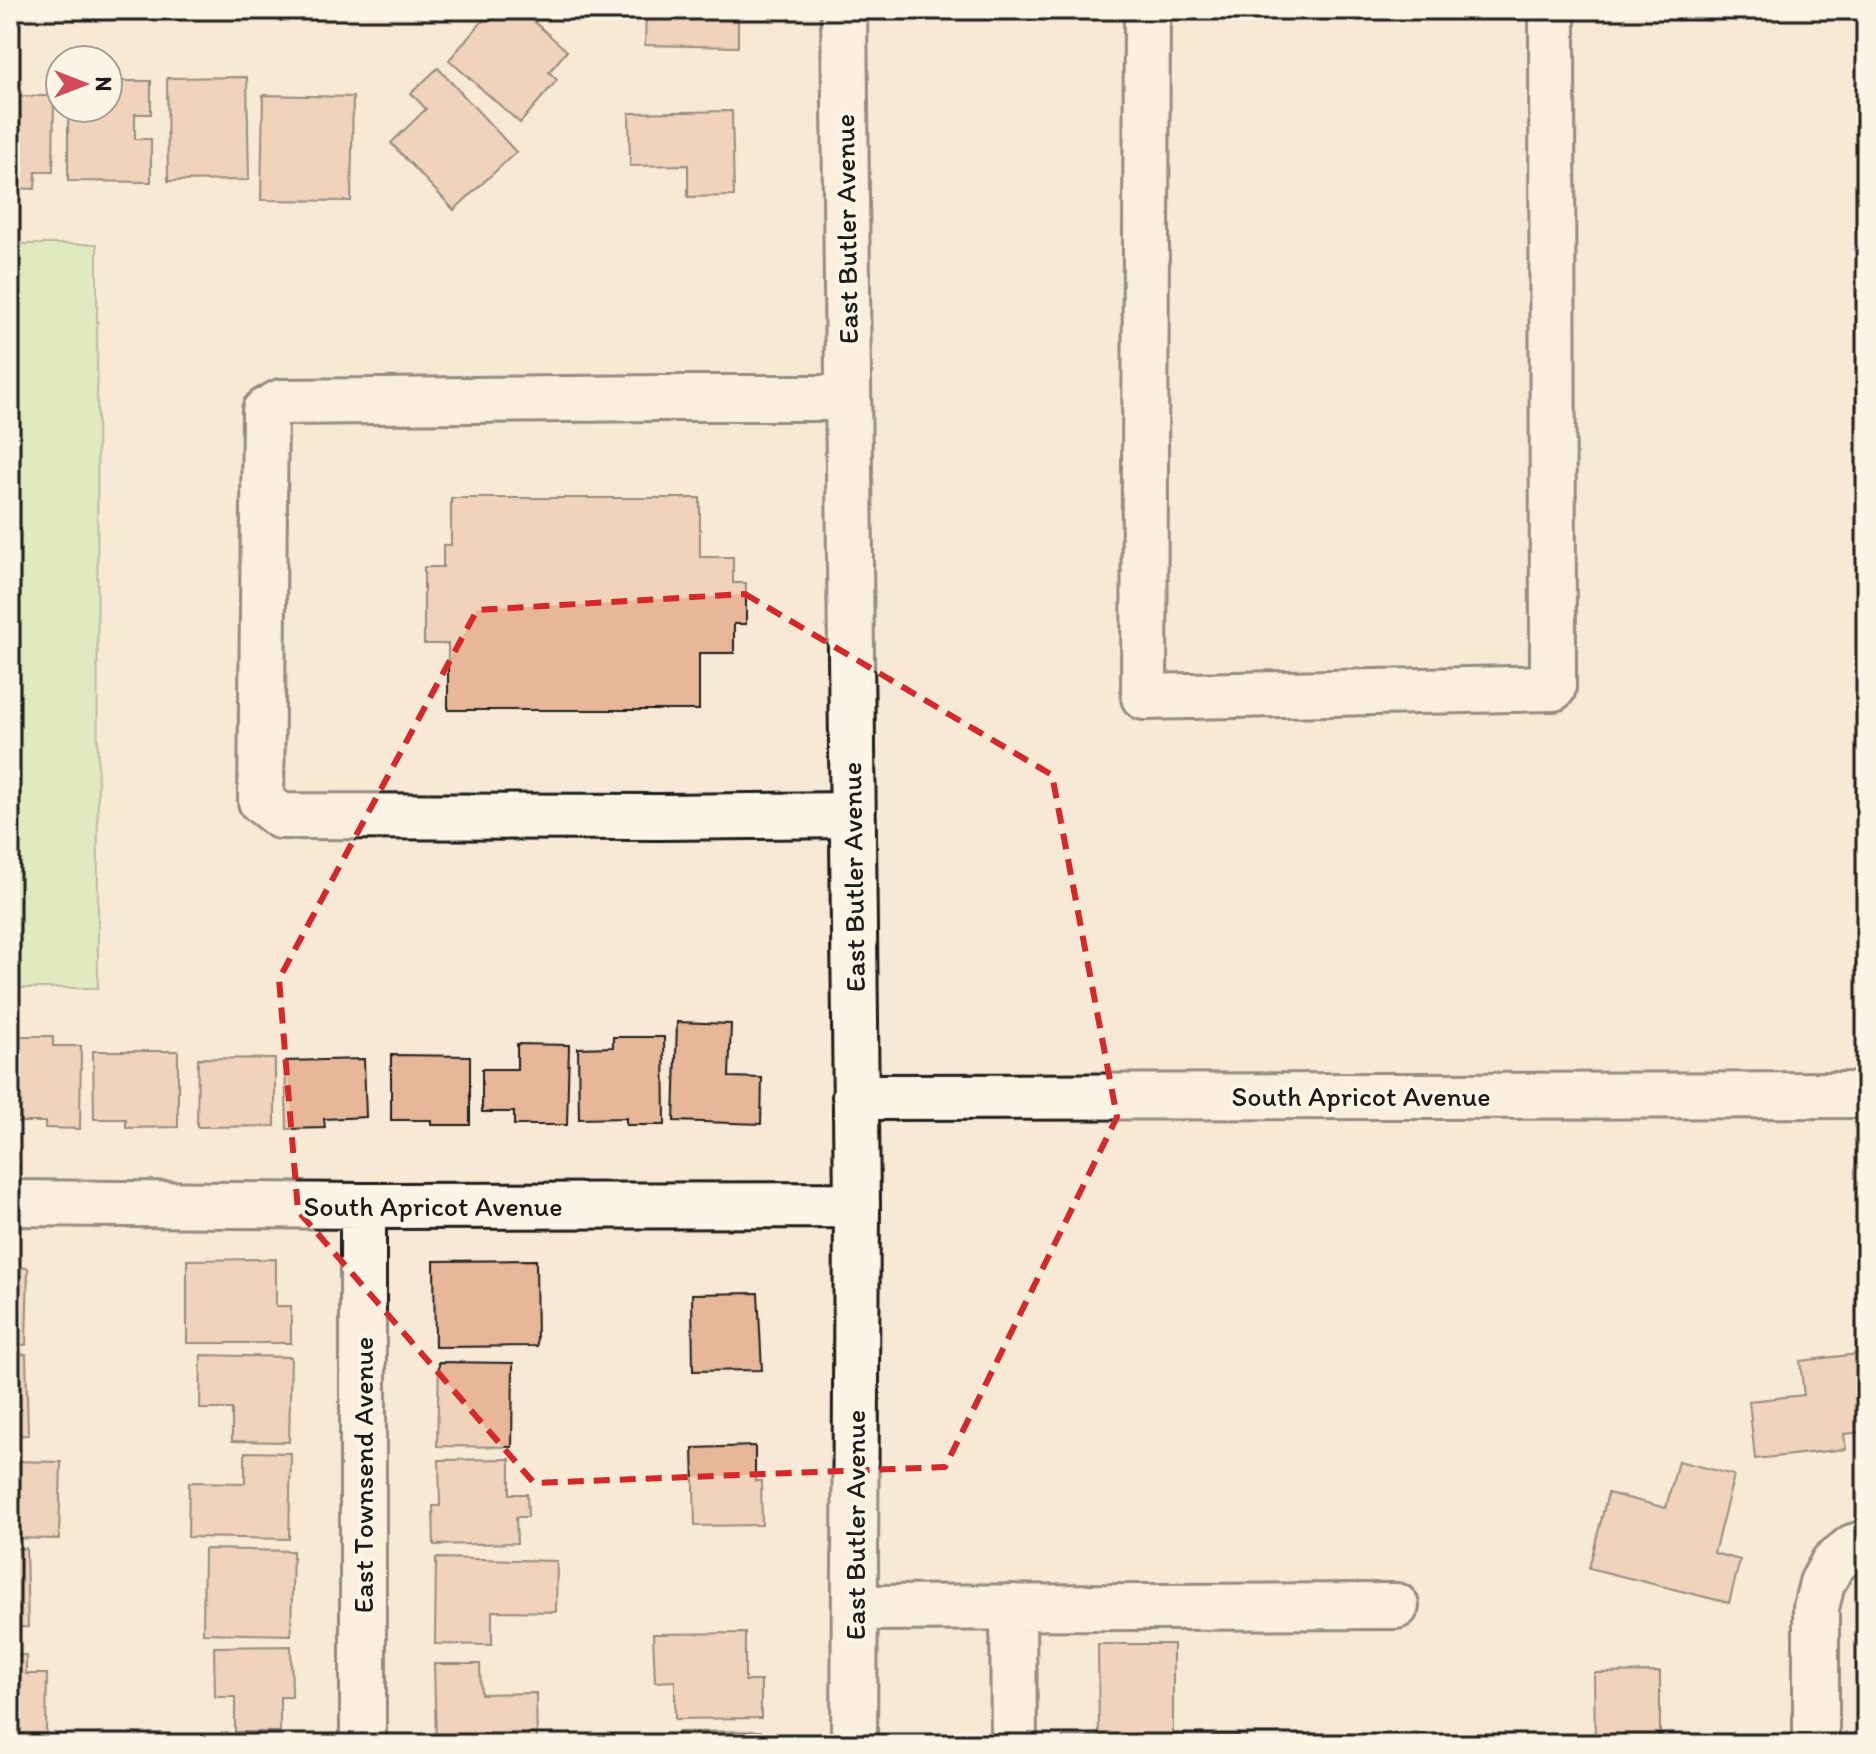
<svg xmlns="http://www.w3.org/2000/svg" width="1876" height="1754" font-family="Itim,sans-serif">
<style>
.green{fill:#c6e8a2;stroke:#71825f;stroke-width:2}
.building{fill:#e8b799;stroke:#1c1c1c;stroke-width:2}
.lines{fill:none;stroke-linecap:round;stroke-linejoin:round}
.minor-casing{stroke:#1c1c1c;stroke-width:50}
.minor{stroke:#fcf5e5;stroke-width:44}
.marked{fill:none;stroke:#d62828;stroke-width:6;stroke-dasharray:16 10;stroke-linejoin:round}
.labels{text-anchor:middle;stroke-width:7;stroke-linejoin:round;paint-order:stroke}
.street-label{font-size:28px;fill:#1c1c1c;stroke:#fcf5e5}
</style>
<rect width="100%" height="100%" fill="#f8e9d6"/>
<filter id="ink" filterUnits="userSpaceOnUse"><feTurbulence type="fractalNoise" baseFrequency=".0125" numOctaves="2"/><feDisplacementMap in="SourceGraphic" scale="16" xChannelSelector="R" yChannelSelector="G"/><feConvolveMatrix kernelMatrix="1 2 1 2 8 2 1 2 1" color-interpolation-filters="sRGB"/></filter>
<g filter="url(#ink)">
<!-- green -->
<path class="green" d="M10,244H97L98,988H10Z"/>
<!-- building -->
<path class="building" d="M492,10H521L567,51L549,72L557,80L520,123L449,60Z
M646,10H738V47L645,45Z
M438,68L516,152L454,210L391,143L426,109L411,93Z
M247,77L249,180L168,181L167,78Z
M10,79H19V96H54L53,172H36L35,189L10,188Z
M108,81H151V114H135V139H151V182L68,181V108H108Z
M263,95L353,97L351,201L261,200Z
M732,111L734,196L688,197V165L630,166L629,113Z
M451,498H700V557H733V583H746V624H734V653H699V710H448V644H424V567H443V545H451Z
M677,1022L731,1024L729,1077L762,1078L761,1124L674,1121Z
M10,1036H53V1046H81L80,1129L45,1128V1122H10Z
M613,1037H664L665,1125H626V1118L579,1119L578,1048L613,1047Z
M517,1044L569,1045L567,1125H514V1112H482V1069H517Z
M93,1051H178V1127L126,1128V1119H94Z
M391,1055L470,1056V1125H431V1120H391Z
M198,1058L275,1059V1126L197,1127Z
M364,1059L366,1117L324,1119L325,1128L287,1129L285,1061Z
M276,1259V1306H291V1343H187V1260Z
M536,1260L537,1346L435,1347L434,1261Z
M10,1267L28,1268L26,1345L10,1344Z
M758,1293L762,1370L693,1371L692,1294Z
M1866,1353V1432L1844,1434L1846,1449L1755,1459L1749,1401L1804,1395L1800,1361Z
M26,1354L28,1435L10,1436V1355Z
M201,1355L291,1357L289,1442L232,1441V1409H200Z
M439,1362L513,1363L512,1447L437,1446Z
M755,1446V1481H761L762,1525L695,1526L693,1448Z
M245,1452L291,1453L289,1539L188,1537L189,1482L245,1483Z
M510,1459V1494H527L528,1517H516L517,1543L434,1545L433,1506H440L439,1460Z
M10,1461L61,1462L59,1539L10,1538Z
M1678,1461L1734,1475L1714,1553L1740,1560L1729,1603L1589,1568L1608,1493L1666,1508Z
M26,1548L28,1627L10,1628V1549Z
M204,1549L293,1551L291,1635L203,1633Z
M436,1558L557,1561L556,1612L492,1611V1645L435,1644Z
M745,1633V1681H761V1718L675,1719V1681L655,1682L653,1634Z
M1098,1644H1173V1735H1246V1744H1063V1736H1099Z
M291,1646L292,1697H280V1732H235V1697H215L214,1647Z
M10,1655H26V1674H47L46,1733H10Z
M434,1664H480L481,1694L536,1693L537,1744H436Z
M1660,1672V1744H1595L1594,1673Z
M761,1731V1744H678V1732Z"/>
<g class="lines">
<!-- minor casing -->
<g class="minor-casing">
<path id="minor" d="M844,10L857,1205L854,1744
M1147,10L1144,697L1553,688L1552,10
M848,398H658L281,402L265,411L261,801L280,816L661,817L852,815
M855,1097L1866,1095
M10,1203L363,1206L857,1205
M363,1206V1744
M1013,1607L1014,1744
M855,1608L1396,1606
M1816,1744V1608L1822,1583L1833,1563L1853,1547L1866,1543"/>
</g>
<!-- minor -->
<use href="#minor" class="minor"/>
</g>
</g>
<!-- marked area -->
<path d="M0 0H1876V1754H0ZM745,594L1052,775L1117,1117L945,1467L534,1483L298,1211L279,979L477,610Z" fill="#f8e9d6" fill-opacity=".55" fill-rule="evenodd"/>
<path class="marked" d="M745,594L1052,775L1117,1117L945,1467L534,1483L298,1211L279,979L477,610Z"/>
<g class="labels">
<!-- street labels -->
<g class="street-label">
<text transform="translate(846 229) rotate(-91)" y="10">East Butler Avenue</text>
<text transform="translate(853 877) rotate(-91)" y="10">East Butler Avenue</text>
<text x="1361" y="1106">South Apricot Avenue</text>
<text x="433" y="1216">South Apricot Avenue</text>
<text transform="translate(363 1475) rotate(-90)" y="10">East Townsend Avenue</text>
<text transform="translate(855 1525) rotate(-90)" y="10">East Butler Avenue</text>
</g>
</g>
<!-- margin -->
<rect width="1876" height="1754" fill="none" stroke="#fcf5e5" stroke-width="40"/>
<rect x="20" y="20" width="1836" height="1714" fill="none" stroke="#1c1c1c" stroke-width="3" filter="url(#ink)"/>
<!-- north arrow -->
<g transform="translate(84 84) rotate(90)"><circle r="38" fill="#fcf5e5" stroke="#a29e95" stroke-width="2"/>
<path d="M0-6L14 30L0 20L-14 30Z" fill="#d1495b"/>
<text y="-12" font-size="22" font-weight="bold" text-anchor="middle" fill="#1c1c1c">N</text>
</g>
</svg>
